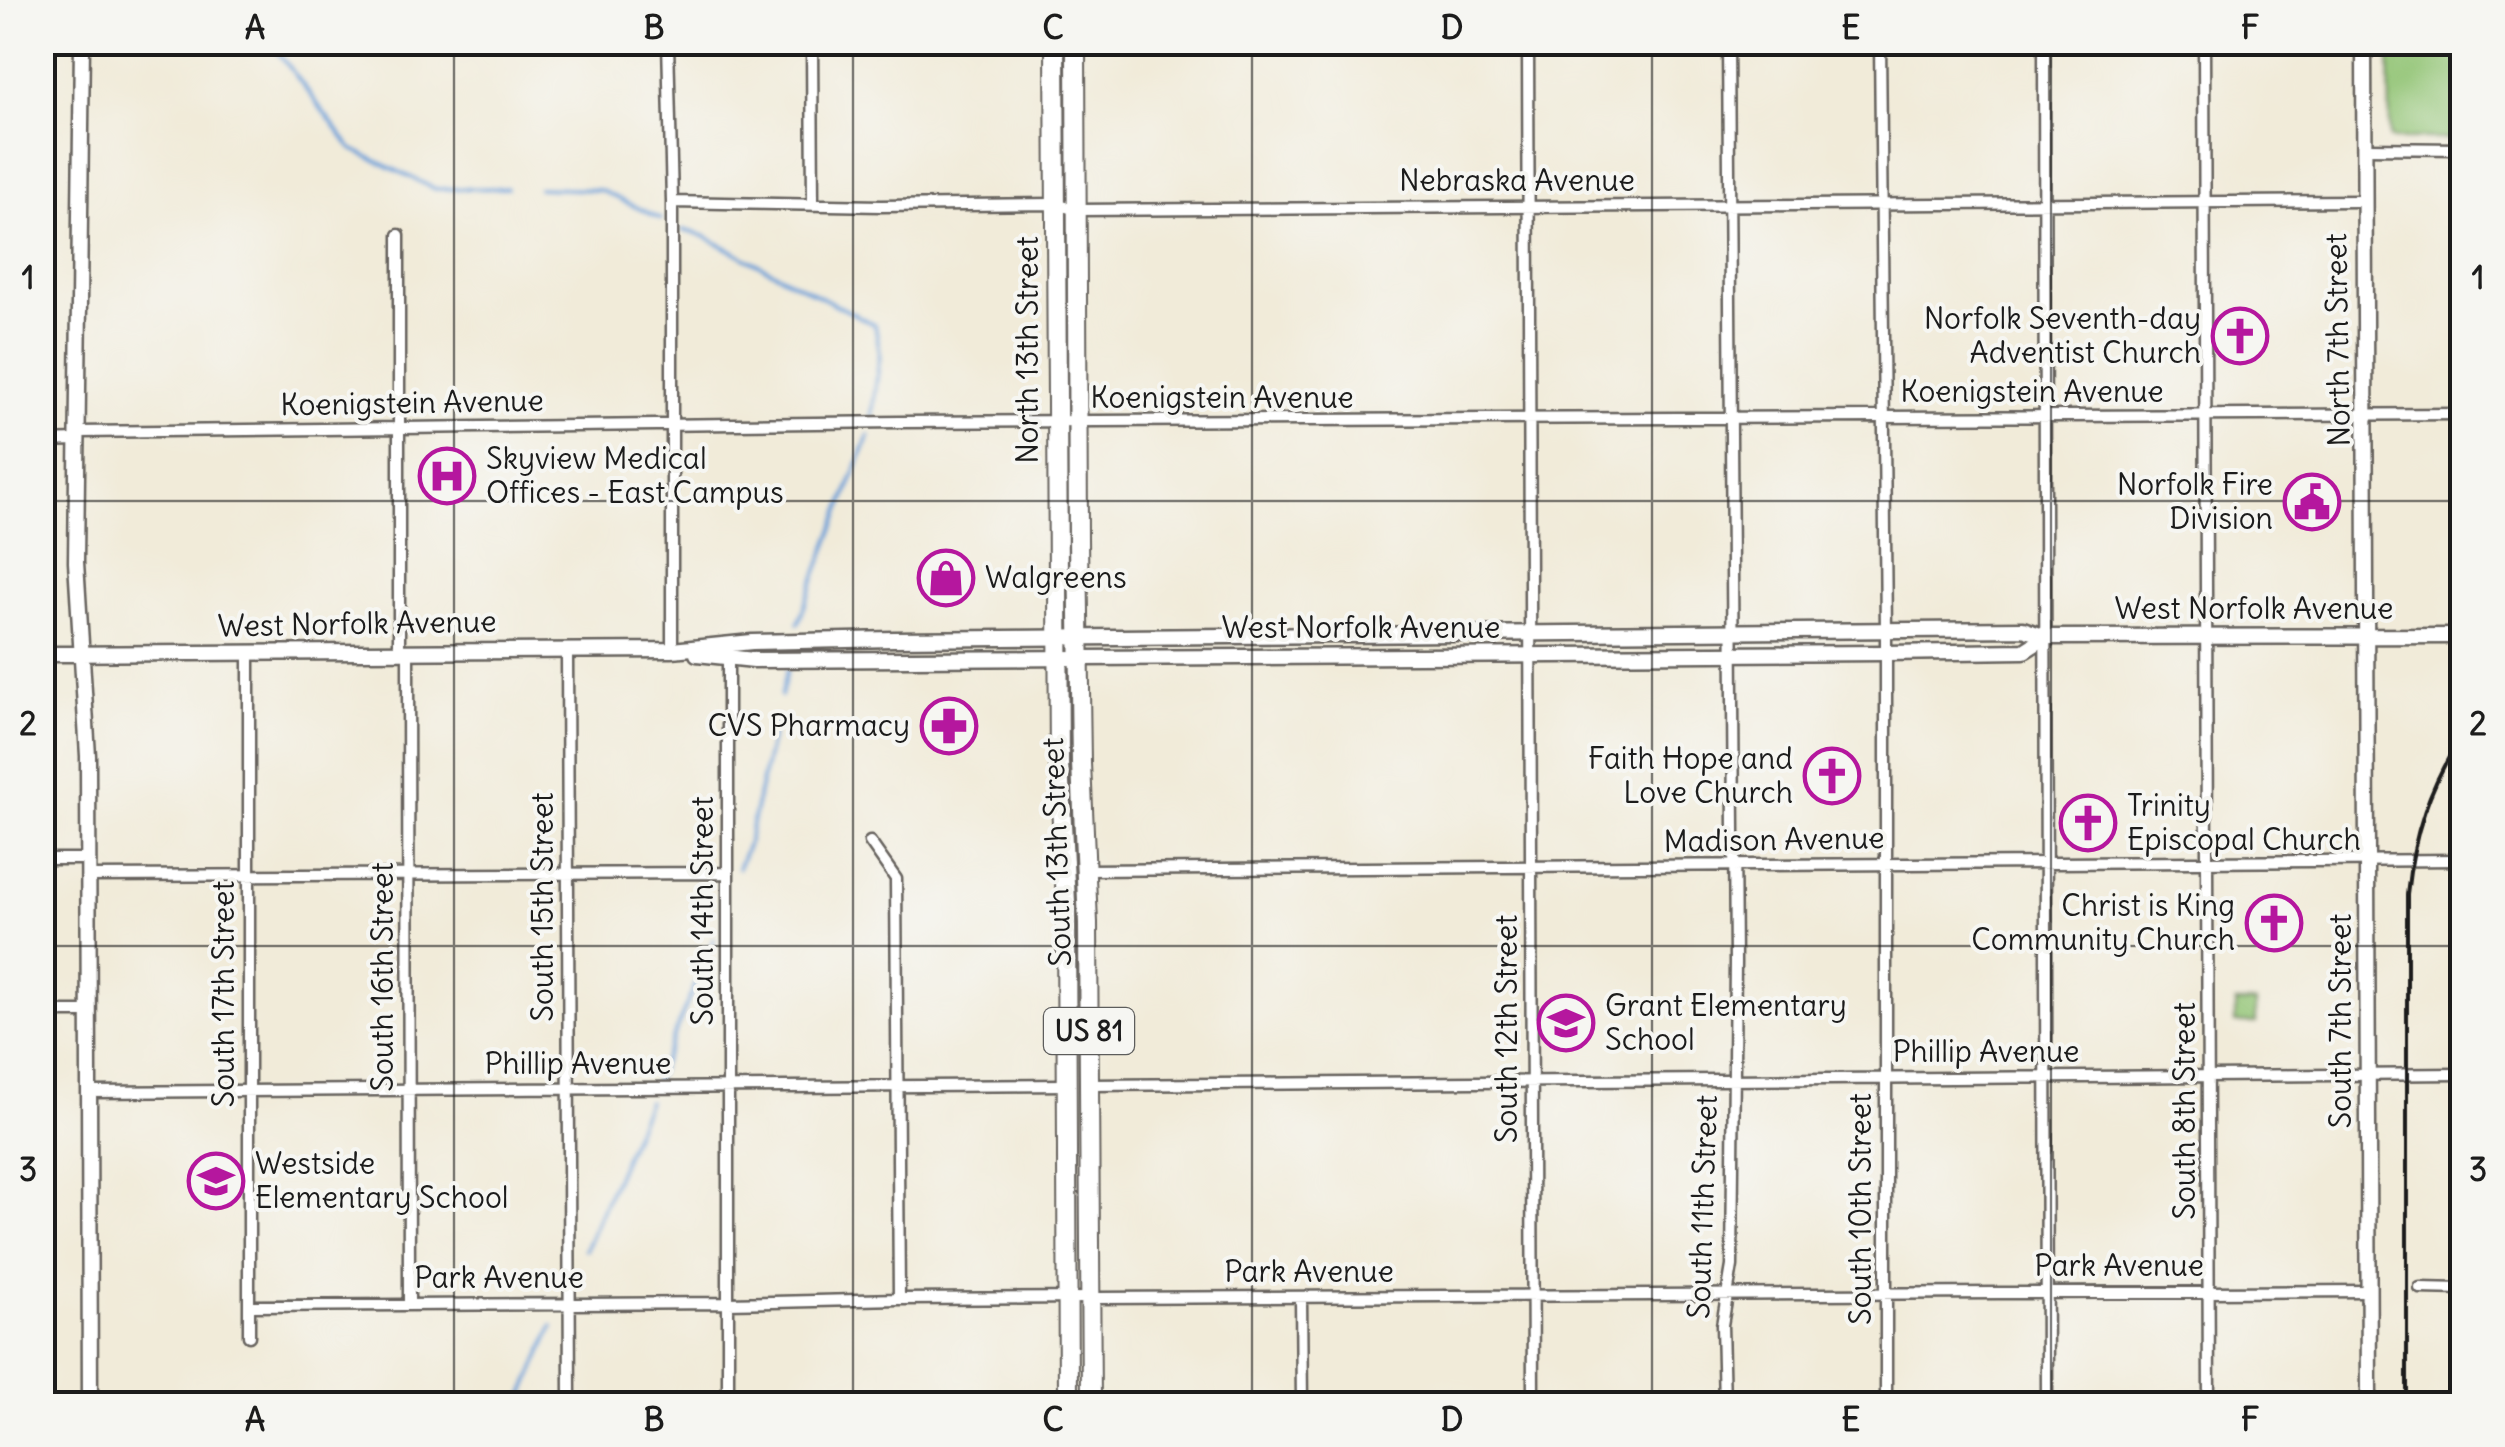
<svg xmlns="http://www.w3.org/2000/svg" width="2505" height="1447" font-family="Delius,sans-serif">
<style>
.green{fill:#92c474;stroke:#577048;stroke-width:2.5}
.lines{fill:none;stroke-linecap:round;stroke-linejoin:round}
.stream{stroke:#6ca0d8;stroke-width:4}
.street-casing{stroke:#67645e;stroke-width:15}
.secondary-casing{stroke:#67645e;stroke-width:19}
.highway-casing{stroke:#67645e;stroke-width:22}
.street{stroke:#fff;stroke-width:10}
.secondary{stroke:#fff;stroke-width:14}
.highway{stroke:#fff;stroke-width:18}
.rail{stroke:#1c1c1c;stroke-width:4}
.grid{fill:none;stroke:#1c1c1c;stroke-width:2.5;stroke-opacity:0.55}
.labels{text-anchor:middle;stroke-width:8;stroke-linejoin:round;paint-order:stroke}
.shield{fill:#f6f6f2;stroke:#5d5d5c;stroke-width:2.5}
.shield-label{font-size:28px;font-weight:bold;fill:#1c1c1c}
.street-label{font-size:30px;fill:#1c1c1c;stroke:#f6f6f2}
.poi-label{font-size:30px;fill:#1c1c1c;stroke:#f6f6f2;text-anchor:end}
.neatline{fill:none;stroke:#1c1c1c;stroke-width:4}
.grid-label{font-size:32px;text-anchor:middle;font-weight:bold;fill:#1c1c1c}
</style>
<rect width="100%" height="100%" fill="#f6f6f2"/>
<filter id="ink" filterUnits="userSpaceOnUse"><feTurbulence type="fractalNoise" baseFrequency=".01" numOctaves="2"/><feDisplacementMap in="SourceGraphic" scale="20" xChannelSelector="R" yChannelSelector="G"/><feConvolveMatrix kernelMatrix="1 2 1 2 8 2 1 2 1" color-interpolation-filters="sRGB"/></filter>
<filter id="wash" filterUnits="userSpaceOnUse"><feTurbulence type="fractalNoise" baseFrequency=".0048" numOctaves="4" result="noise"/><feDisplacementMap in="SourceGraphic" scale="40" xChannelSelector="R" yChannelSelector="G"/><feGaussianBlur stdDeviation="2.25" result="paint"/><feColorMatrix in="noise" values="0 0 0 0 0 0 0 0 0 0 0 0 0 0 0 0 0 1.4 0 .05"/><feComposite in="paint" operator="in"/></filter>
<g filter="url(#wash)">
<rect width="100%" height="100%" fill="#f1ebd9"/>
<!-- green -->
<path class="green" d="M2389,43H2462V139H2390Z
M2235,1003H2256V1023H2235Z"/>
<g class="lines">
<!-- stream -->
<path class="stream" d="M270,42L352,149L435,189L507,188
M539,188L600,190L661,219
M683,230L704,236L875,325L880,353L872,415
M798,623L869,435
M781,696L787,671
M738,868L747,846L776,717
M655,1081L714,939
M585,1250L648,1101
M520,1404L553,1326"/>
</g>
</g>
<g filter="url(#ink)">
<g class="lines">
<!-- street casing -->
<g class="street-casing">
<path id="street" d="M668,42L672,202V650
M812,42L813,205
M1528,42L1533,1404
M1880,42L1886,631V1404
M2044,42L2047,1404
M2204,42L2209,1404
M2365,148L2462,149
M672,202L881,206L1055,204L1077,210L2364,201
M399,235V651
M79,432L900,422L2462,414
M42,441L79,440
M567,650L570,1404
M408,651L409,1303
M249,653V1336
M870,842L896,879L899,1299
M42,859H88
M1085,870L2462,860
M88,876L727,873
M42,1012H89
M1089,1085L2462,1074
M88,1092L1068,1085
M2420,1288L2462,1289
M1301,1297L1302,1404
M249,1306L728,1303L899,1299L2369,1291
M728,1404V658
M1724,1404L1722,1325L1732,1266L1735,962L1728,42"/>
</g>
<!-- secondary casing -->
<g class="secondary-casing">
<path id="secondary" d="M82,42L76,562L88,756L90,1404
M2364,42L2369,1404
M42,654L672,650L752,642L894,639L2023,629L2046,637L2462,636
M697,654L754,660L1886,653L2024,651L2046,637"/>
</g>
<!-- highway casing -->
<g class="highway-casing">
<path id="highway" d="M1055,42L1059,764L1066,903L1068,1404
M1076,42L1078,538L1081,763L1088,923L1091,1404"/>
</g>
<!-- street -->
<use href="#street" class="street"/>
<!-- secondary -->
<use href="#secondary" class="secondary"/>
<!-- highway -->
<use href="#highway" class="highway"/>
<!-- rail -->
<path class="rail" d="M2407,1404V895C2413,836 2429,785 2462,736"/>
</g>
</g>
<!-- grid -->
<path class="grid" d="M454,42V1404M853,42V1404M1252,42V1404M1652,42V1404M2051,42V1404M42,501H2462M42,946H2462"/>
<!-- icons -->
<defs>
<g id="church-ring" transform="scale(2.875)"><circle r="9.5" fill="#f6f6f2" stroke="#b5179e" stroke-width="1.5"/><path d="M-1.2-6h2.4v3.5h3.3v2.4h-3.3V6h-2.4V-.1h-3.3v-2.4h3.3Z" fill="#b5179e"/></g>
<g id="hospital-ring" transform="scale(2.875)"><circle r="9.5" fill="#f6f6f2" stroke="#b5179e" stroke-width="1.5"/><path d="M-5-5h3v3.5h4V-5h3V5h-3V1.5h-4V5h-3Z" fill="#b5179e"/></g>
<g id="civic-ring" transform="scale(2.875)"><circle r="9.5" fill="#f6f6f2" stroke="#b5179e" stroke-width="1.5"/><path d="M-.6-6.5H3V-4.5H.6V-3L4-1V1h2V6H-6V1h2V-1L-.6-3ZM-1.2 2.5V6h2.4V2.5Z" fill="#b5179e"/></g>
<g id="shop-ring" transform="scale(2.875)"><circle r="9.5" fill="#f6f6f2" stroke="#b5179e" stroke-width="1.5"/><path d="M-5-2.5h2.3a2.7 3.5 0 0 1 5.4 0H5L5.5 6h-11ZM-1.5-2.5h3a1.5 2.3 0 0 0-3 0Z" fill="#b5179e"/></g>
<g id="pharmacy-ring" transform="scale(2.875)"><circle r="9.5" fill="#f6f6f2" stroke="#b5179e" stroke-width="1.5"/><path d="M-2-6h4v4h4v4h-4v4h-4v-4h-4v-4h4Z" fill="#b5179e"/></g>
<g id="school-ring" transform="scale(2.875)"><circle r="9.5" fill="#f6f6f2" stroke="#b5179e" stroke-width="1.5"/><path d="M0-5L7-2L0 1L-7-2ZM-4 1L0 2.5L4 1V4Q0 6-4 4Z" fill="#b5179e"/></g>
</defs>
<g fill-rule="evenodd">
<use href="#church-ring" x="2240" y="336"/>
<use href="#hospital-ring" x="447" y="476"/>
<use href="#civic-ring" x="2312" y="502"/>
<use href="#shop-ring" x="946" y="578"/>
<use href="#pharmacy-ring" x="949" y="726"/>
<use href="#church-ring" x="1832" y="776"/>
<use href="#church-ring" x="2088" y="823"/>
<use href="#church-ring" x="2274" y="923"/>
<use href="#school-ring" x="1566" y="1023"/>
<use href="#school-ring" x="216" y="1181"/>
</g>
<g class="labels">
<!-- shield labels -->
<rect class="shield" x="1044" y="1008" width="90" height="46" rx="8"/>
<g class="shield-label">
<text x="1089" y="1041">US 81</text>
</g>
<!-- street labels -->
<g class="street-label">
<text x="1517" y="191">Nebraska Avenue</text>
<text transform="translate(2338 340) rotate(-91)" y="10">North 7th Street</text>
<text transform="translate(1028 350) rotate(-90)" y="10">North 13th Street</text>
<text x="2032" y="402">Koenigstein Avenue</text>
<text x="1222" y="408">Koenigstein Avenue</text>
<text transform="translate(412 403) rotate(-1)" y="10">Koenigstein Avenue</text>
<text x="2254" y="619">West Norfolk Avenue</text>
<text transform="translate(357 624) rotate(-1)" y="10">West Norfolk Avenue</text>
<text x="1361" y="638">West Norfolk Avenue</text>
<text transform="translate(1774 840) rotate(-1)" y="10">Madison Avenue</text>
<text transform="translate(1057 852) rotate(-92)" y="10">South 13th Street</text>
<text transform="translate(543 907) rotate(-90)" y="10">South 15th Street</text>
<text transform="translate(703 911) rotate(-90)" y="10">South 14th Street</text>
<text transform="translate(383 977) rotate(-90)" y="10">South 16th Street</text>
<text transform="translate(224 994) rotate(-90)" y="10">South 17th Street</text>
<text transform="translate(2341 1021) rotate(-90)" y="10">South 7th Street</text>
<text transform="translate(1507 1029) rotate(-90)" y="10">South 12th Street</text>
<text x="1986" y="1062">Phillip Avenue</text>
<text x="578" y="1074">Phillip Avenue</text>
<text transform="translate(2185 1111) rotate(-90)" y="10">South 8th Street</text>
<text transform="translate(1703 1207) rotate(-88)" y="10">South 11th Street</text>
<text transform="translate(1861 1209) rotate(-90)" y="10">South 10th Street</text>
<text x="2119" y="1276">Park Avenue</text>
<text x="1309" y="1282">Park Avenue</text>
<text x="499" y="1288">Park Avenue</text>
</g>
<!-- poi labels -->
<g class="poi-label">
<text x="2201" y="329">Norfolk Seventh-day<tspan x="2201" dy="34">Adventist Church</tspan></text>
<text x="486" y="469" text-anchor="start">Skyview Medical<tspan x="486" dy="34">Offices - East Campus</tspan></text>
<text x="2273" y="495">Norfolk Fire<tspan x="2273" dy="34">Division</tspan></text>
<text x="985" y="588" text-anchor="start">Walgreens</text>
<text x="910" y="736">CVS Pharmacy</text>
<text x="1793" y="769">Faith Hope and<tspan x="1793" dy="34">Love Church</tspan></text>
<text x="2127" y="816" text-anchor="start">Trinity<tspan x="2127" dy="34">Episcopal Church</tspan></text>
<text x="2235" y="916">Christ is King<tspan x="2235" dy="34">Community Church</tspan></text>
<text x="1605" y="1016" text-anchor="start">Grant Elementary<tspan x="1605" dy="34">School</tspan></text>
<text x="255" y="1174" text-anchor="start">Westside<tspan x="255" dy="34">Elementary School</tspan></text>
</g>
</g>
<!-- margin -->
<rect width="2505" height="1447" fill="none" stroke="#f6f6f2" stroke-width="110"/>
<rect x="55" y="55" width="2395" height="1337" class="neatline"/>
<g class="grid-label">
<text x="255" y="39">A</text>
<text x="654" y="39">B</text>
<text x="1053" y="39">C</text>
<text x="1452" y="39">D</text>
<text x="1851" y="39">E</text>
<text x="2250" y="39">F</text>
<text x="28" y="289">1</text>
<text x="2478" y="289">1</text>
<text x="28" y="735">2</text>
<text x="2478" y="735">2</text>
<text x="28" y="1181">3</text>
<text x="2478" y="1181">3</text>
<text x="255" y="1431">A</text>
<text x="654" y="1431">B</text>
<text x="1053" y="1431">C</text>
<text x="1452" y="1431">D</text>
<text x="1851" y="1431">E</text>
<text x="2250" y="1431">F</text>
</g>
</svg>
